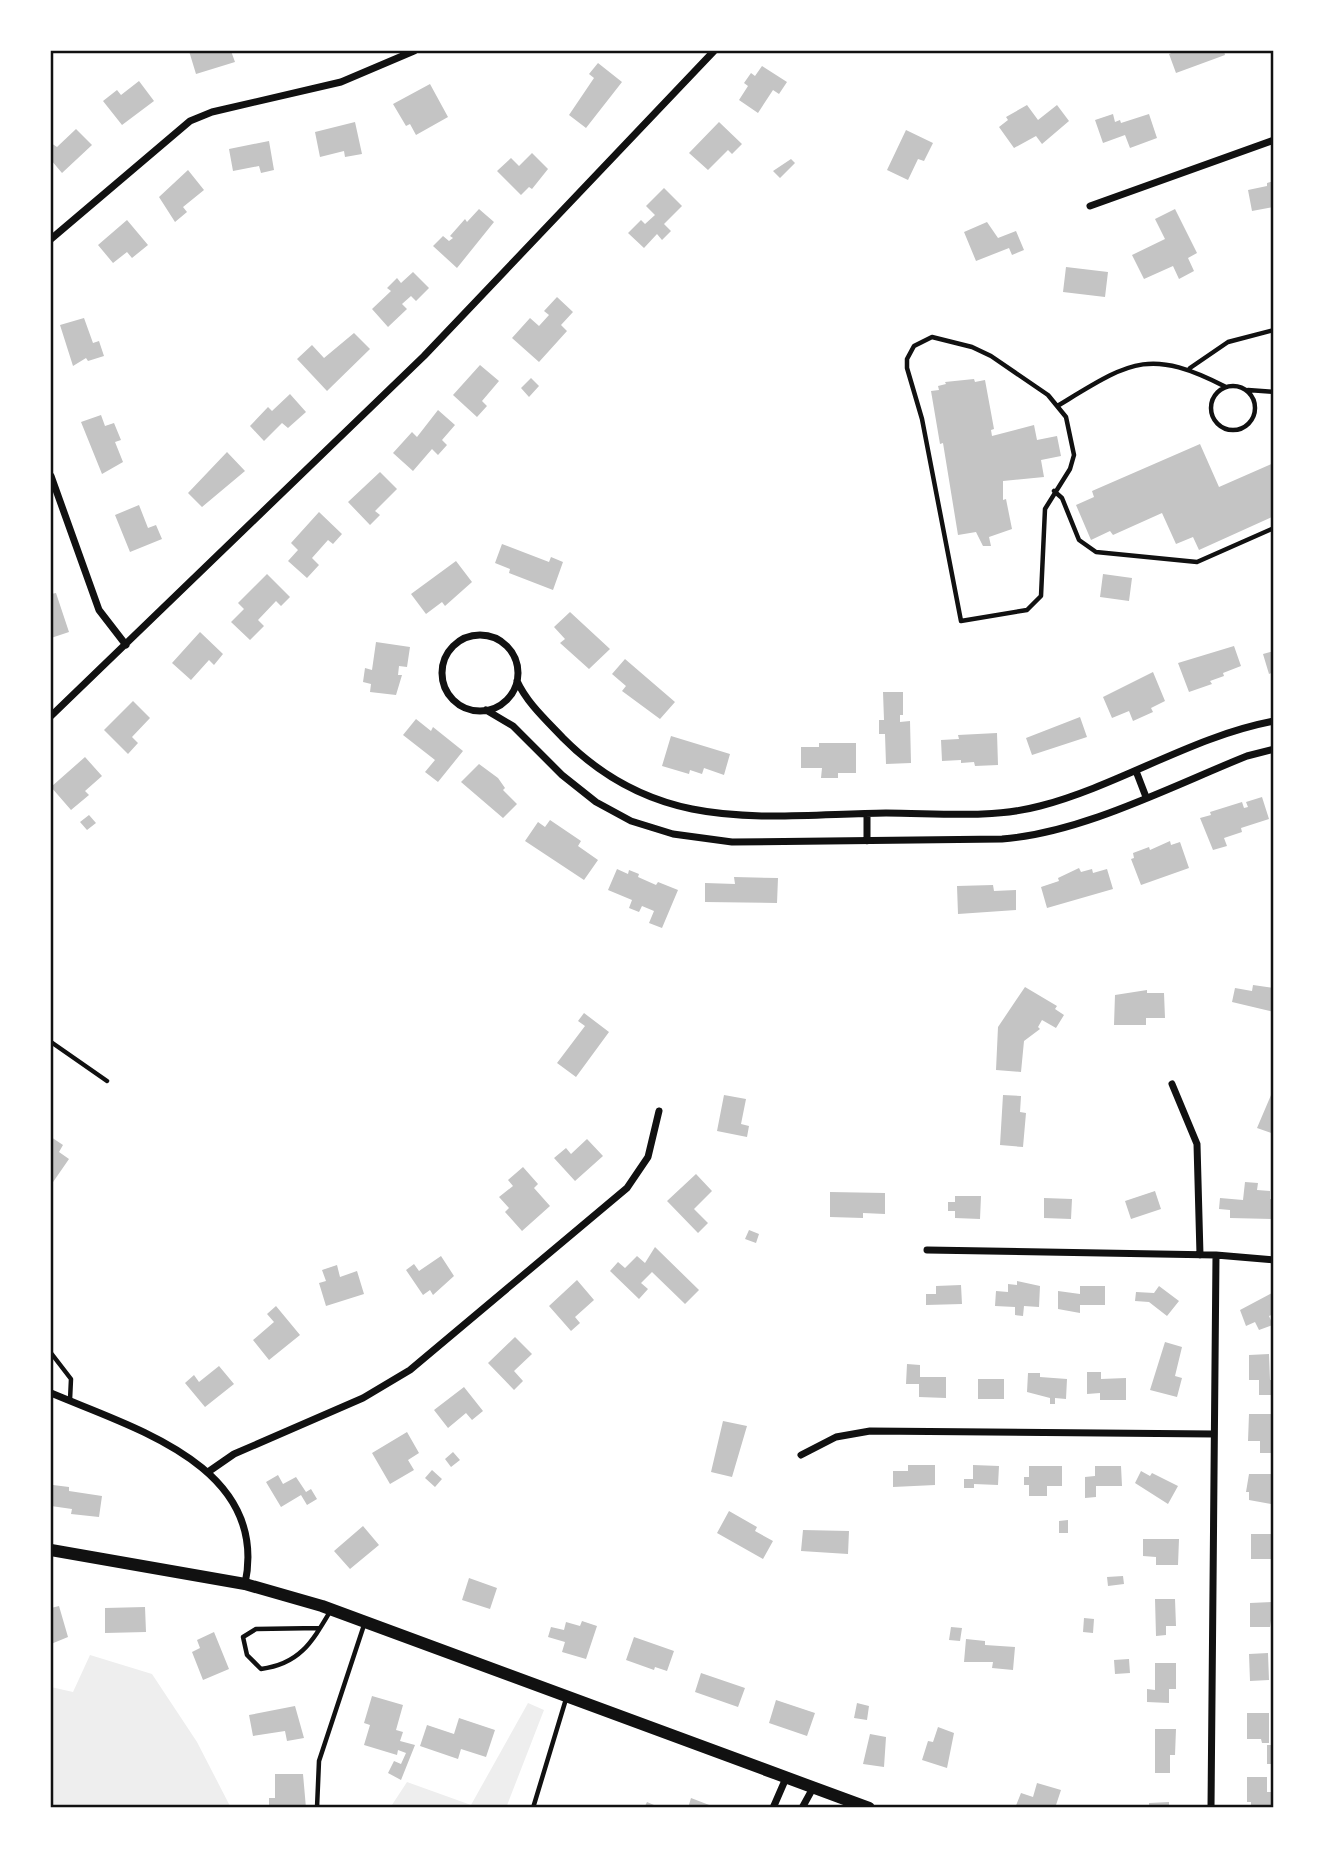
<svg xmlns="http://www.w3.org/2000/svg" width="1325" height="1859" font-family="Overpass,sans-serif">
<style>
.green{fill:#eee}
.building{fill:#c4c4c4}
.lines{fill:none;stroke-linecap:round;stroke-linejoin:round}
.service{stroke:#111;stroke-width:4.5}
.minor{stroke:#111;stroke-width:7}
.secondary{stroke:#111;stroke-width:12}
.neatline{fill:none;stroke:#111;stroke-width:2.5}
</style>
<rect width="100%" height="100%" fill="#fff"/>
<!-- green -->
<path class="green" d="M90,1655L152,1674L197,1742L231,1808H51V1687L73,1692Z
M528,1703L544,1710L506,1808H390L407,1782L471,1805Z"/>
<!-- building -->
<path class="building" d="M189,51H231L235,62L196,74Z
M1176,51H1224L1225,55L1176,73L1169,54Z
M598,63L622,82L586,128L569,115L594,78L589,74Z
M762,66L787,82L779,94L773,90L758,113L739,100L748,86L744,83L751,73L755,76Z
M139,81L154,101L122,125L103,101L117,90L121,95Z
M430,84L448,117L416,135L410,124L406,126L393,104Z
M1027,105L1038,120L1057,105L1069,121L1042,144L1036,136L1014,148L999,127L1008,120L1006,117Z
M1113,114L1115,122L1120,120L1121,123L1149,114L1157,138L1130,148L1125,135L1103,143L1095,120Z
M355,122L362,154L345,157L344,151L320,157L315,132Z
M719,122L742,144L732,154L728,150L708,170L689,153Z
M76,129L92,145L62,173L51,160V143L57,147Z
M906,130L933,143L924,161L918,159L908,180L887,170Z
M269,141L274,170L261,173L259,166L233,171L229,149Z
M532,153L548,169L532,189L529,187L521,195L497,171L511,158L519,166Z
M791,159L795,163L780,178L773,171Z
M188,170L204,190L183,207L187,212L175,222L159,197Z
M1274,181V207L1252,211L1248,190L1267,186V183Z
M664,188L682,206L664,224L671,231L662,240L657,234L644,248L628,233L641,220L645,224L655,215L646,206Z
M479,209L494,222L457,268L433,246L443,236L449,241L453,238L450,236L465,219L467,222Z
M1175,209L1197,253L1188,258L1194,271L1179,279L1173,266L1144,279L1132,255L1165,239L1155,219Z
M127,220L148,245L132,258L127,252L113,263L98,245Z
M987,222L998,238L1016,231L1024,250L1012,255L1009,248L976,261L964,232Z
M1066,267L1108,272L1105,297L1063,292Z
M413,272L429,288L416,301L411,296L402,304L407,309L388,327L372,309L391,291L387,288L397,278L401,283Z
M557,297L573,312L561,325L567,331L539,362L512,338L530,318L539,326L549,315L544,311Z
M84,318L93,343L99,341L104,356L88,361L86,358L73,366L60,325Z
M354,333L370,349L327,391L297,359L312,345L324,358Z
M480,365L499,381L482,401L487,406L477,417L453,395Z
M531,378L539,386L529,397L521,388Z
M974,379L975,382L985,380L994,429L991,430L992,436L1034,425L1037,440L1057,436L1061,456L1041,460L1044,477L1003,481V500L1006,499L1012,529L989,537L991,546H983L976,532L958,535L943,443L940,444L931,391L939,390L938,386L946,384L945,382Z
M290,394L306,412L288,428L282,423L264,441L250,426L268,407L272,411Z
M438,410L455,425L442,440L447,445L438,455L432,449L413,471L393,453L412,432L417,437Z
M101,415L105,426L114,423L121,440L115,442L123,462L102,474L81,422Z
M1200,444L1219,487L1274,463V516L1199,550L1193,537L1176,544L1162,513L1113,535L1110,531L1091,540L1076,505L1094,497L1092,491Z
M227,452L245,471L202,507L188,493Z
M380,472L397,489L375,511L380,515L370,525L348,502Z
M139,505L148,528L156,525L162,539L130,552L115,515Z
M319,512L342,534L333,544L328,540L312,558L319,565L307,578L288,561L298,550L291,543Z
M502,544L549,562L551,557L563,562L553,590L509,573L510,569L495,563Z
M456,561L472,582L445,606L442,602L426,614L411,594Z
M267,574L290,597L281,606L276,601L258,620L264,626L250,640L231,622L244,609L238,603Z
M1103,574L1132,578L1129,601L1100,597Z
M56,593L69,632L51,638V594Z
M570,612L610,649L589,669L560,643L565,639L554,627Z
M200,632L223,654L214,665L209,660L191,680L172,663Z
M376,642L410,647L407,667L399,666L398,675H402L396,695L370,692L371,684L363,682L365,668L372,670Z
M1234,646L1241,666L1223,673L1224,676L1210,681L1212,684L1189,692L1178,663Z
M1274,651V672L1269,674L1263,654Z
M625,659L675,702L660,719L622,691L626,686L612,674Z
M1153,672L1165,701L1151,708L1153,712L1133,721L1129,711L1112,718L1103,697Z
M883,692H903V715H900V722L910,721L911,763L886,764L885,734H879V720H884Z
M133,701L150,718L132,737L138,743L128,754L104,730Z
M1080,717L1087,737L1032,755L1026,738Z
M416,719L431,731L433,727L463,751L438,782L425,772L435,760L403,735Z
M997,733L998,765L975,766L974,762L961,763V760L942,761L941,740L959,739L958,735Z
M671,736L730,754L724,775L704,768L702,774L690,770L689,774L662,766Z
M819,743H856V773H838V778H821L822,768H801V747H819Z
M85,757L102,776L85,791L89,795L71,810L51,787Z
M479,764L498,778L505,788L503,790L517,804L503,818L461,782Z
M1262,797L1269,819L1241,828L1242,832L1224,838L1227,846L1213,850L1200,818L1211,815L1210,812L1242,802L1244,808L1248,807L1246,802Z
M89,815L96,823L87,830L80,822Z
M550,820L581,841L578,846L598,860L584,880L525,841L538,822L545,827Z
M1170,841L1171,845L1180,842L1189,868L1141,885L1131,859L1134,858L1133,853L1149,847L1150,850Z
M1079,868L1081,872L1092,869L1093,873L1107,869L1113,889L1047,908L1041,887L1059,881L1058,878Z
M617,869L628,874L629,870L639,874L638,877L656,885L658,882L678,890L662,928L649,923L654,911L642,906L639,912L629,908L632,900L608,890Z
M734,877L778,878L777,903L705,902V883L735,884Z
M993,885L994,891L1016,890V910L958,914L957,886Z
M1253,985L1274,988V1012L1232,1002L1235,988L1252,991Z
M1025,987L1057,1006L1055,1009L1064,1015L1056,1028L1042,1020L1038,1027L1040,1029L1024,1041L1021,1072L996,1070L998,1027Z
M1147,990V993H1164L1165,1018H1146V1025H1114L1115,995Z
M584,1013L609,1032L576,1077L557,1063L585,1026L578,1021Z
M1274,1088V1134L1257,1128Z
M724,1095L746,1099L741,1124L749,1126L747,1137L717,1131Z
M1003,1095L1021,1096L1020,1112L1026,1113L1023,1147L1000,1145Z
M51,1137L63,1145L59,1152L69,1159L51,1185Z
M587,1139L603,1156L575,1181L554,1158L566,1148L571,1154Z
M523,1167L538,1184L534,1188L550,1206L522,1231L505,1212L509,1208L499,1197L513,1186L508,1180Z
M696,1174L712,1191L694,1209L708,1223L698,1233L667,1201Z
M1245,1182L1258,1183L1257,1190L1270,1191V1199L1274,1200L1273,1219L1230,1218V1210L1219,1209L1220,1198L1243,1200Z
M1155,1191L1161,1209L1131,1219L1125,1201Z
M830,1192L885,1193V1214L863,1213V1218L830,1217Z
M955,1196H981L980,1219L955,1218V1211H948V1202H955Z
M1044,1198L1072,1199L1071,1219L1044,1218Z
M749,1230L759,1234L756,1243L745,1239Z
M655,1247L699,1290L685,1304L652,1272L641,1283L648,1289L639,1299L610,1271L618,1262L625,1268L637,1256L645,1263Z
M441,1256L454,1276L433,1295L430,1290L423,1295L406,1270L414,1264L419,1271Z
M337,1265L340,1277L357,1271L364,1294L326,1306L319,1283L326,1281L322,1270Z
M577,1280L594,1300L575,1317L580,1323L571,1331L549,1306Z
M1017,1281L1040,1286L1039,1307L1024,1306L1023,1316L1015,1315V1307L995,1306L996,1291L1008,1292V1284L1017,1285Z
M961,1285L962,1304L926,1305V1294H936V1286Z
M1080,1286H1105V1305H1080V1313L1058,1309V1291L1080,1294Z
M1159,1286L1179,1301L1167,1316L1149,1302L1135,1301L1136,1292L1154,1293Z
M1274,1292V1314L1269,1316L1273,1325L1259,1330L1255,1322L1246,1326L1240,1310Z
M276,1306L300,1335L269,1360L253,1340L274,1322L267,1314Z
M515,1337L532,1354L514,1371L523,1381L514,1390L488,1363Z
M1165,1342L1182,1347L1175,1376L1182,1378L1177,1397L1150,1390Z
M1269,1354L1270,1380H1274V1395H1259V1380H1249V1355Z
M907,1364L920,1365V1377H946V1398L919,1397V1384H906Z
M219,1366L234,1384L205,1407L185,1383L194,1375L199,1382Z
M1087,1372H1101V1379L1126,1378V1400H1100V1393L1087,1394Z
M1028,1373H1040V1377L1067,1379L1066,1399L1055,1398V1404H1050V1398L1027,1392Z
M978,1379H1004V1399H978Z
M464,1387L483,1411L472,1420L466,1413L448,1428L434,1410Z
M1249,1414H1274V1453H1260V1441H1248Z
M723,1421L747,1426L732,1477L711,1472Z
M407,1432L419,1453L408,1460L414,1470L390,1484L372,1453Z
M453,1452L460,1460L451,1467L445,1459Z
M908,1465H935V1485L893,1487V1471H908Z
M973,1465L999,1466L998,1485L974,1484V1488H964V1479H973Z
M1029,1466H1062V1486H1047V1496H1029V1485H1024V1477H1029Z
M1095,1466H1121L1122,1486H1096V1497L1085,1498V1477L1095,1476Z
M432,1470L442,1479L435,1487L425,1478Z
M1141,1471L1150,1476L1152,1473L1178,1486L1168,1504L1135,1483Z
M1249,1474H1274V1522H1271V1504L1249,1500V1492H1246Z
M278,1475L283,1484L296,1477L306,1492L311,1489L317,1499L307,1505L301,1495L281,1507L266,1482Z
M53,1485L69,1487V1491L102,1496L99,1517L71,1514L72,1509L51,1506Z
M729,1511L757,1527L755,1531L773,1541L763,1559L717,1533Z
M1068,1520V1533H1059V1521Z
M363,1526L379,1545L350,1569L334,1551Z
M803,1530L849,1531L848,1554L801,1551Z
M1251,1534H1272V1559H1251Z
M1143,1539H1179L1178,1565H1156V1557L1143,1556Z
M1123,1576L1124,1584L1108,1586L1107,1577Z
M469,1578L497,1588L490,1609L462,1600Z
M1155,1599H1175L1176,1626H1166V1635L1156,1636Z
M1274,1602L1270,1627H1250V1603Z
M59,1606L68,1637L51,1644V1608Z
M145,1607L146,1632L105,1633V1608Z
M1084,1618L1094,1619L1093,1633L1083,1632Z
M582,1621L597,1626L586,1659L562,1652L565,1642L548,1637L551,1627L564,1630L566,1622L580,1626Z
M951,1627L962,1628L960,1641L949,1640Z
M214,1632L229,1669L203,1680L192,1652L200,1648L197,1640Z
M634,1637L674,1651L667,1671L655,1667L654,1670L626,1660Z
M966,1639L985,1641V1645L1015,1647L1013,1670L992,1668L993,1662H964Z
M1268,1653L1269,1680L1250,1681L1249,1654Z
M1129,1659L1130,1673L1115,1674L1114,1660Z
M1155,1663H1176V1689H1169V1703L1147,1702V1689L1155,1690Z
M701,1673L745,1688L738,1707L695,1692Z
M372,1696L403,1705L396,1730L403,1732L400,1741L415,1745L401,1780L388,1773L394,1761L401,1764L406,1753L398,1750L397,1755L364,1745L370,1725L364,1723Z
M776,1700L815,1713L807,1736L769,1723Z
M857,1703L869,1706L867,1720L854,1718Z
M295,1706L304,1738L287,1741L285,1731L253,1736L249,1715Z
M1247,1713H1269V1743H1262L1261,1739H1247Z
M459,1718L495,1730L486,1757L461,1749L458,1759L420,1746L427,1725L454,1734Z
M938,1727L954,1733L947,1768L922,1760L928,1741L933,1742Z
M1155,1729H1176L1175,1755H1170V1773H1155Z
M870,1734L886,1737L884,1767L863,1764Z
M1267,1745H1274V1764H1267Z
M275,1774H303L306,1808H269V1798H275Z
M1247,1777H1267V1792H1274V1806L1251,1808V1802H1247Z
M1037,1783L1061,1790L1055,1808H1015L1021,1793L1033,1797Z
M691,1798L717,1808H688Z
M647,1802L661,1808H644Z
M1169,1802V1808H1149V1803Z"/>
<g class="lines">
<!-- service -->
<path class="service" d="M932,337L972,347L991,356L1048,395L1066,417L1074,455L1070,469L1045,509L1041,596L1027,610L961,621L922,419L907,368V359L914,346Z
M1190,368L1228,342L1274,330
M1211 408a22 22 0 1 1 44 0a22 22 0 1 1-44 0Z
M1248,390L1274,392
M1059,405C1130,362 1148,347 1226,387
M1054,491L1062,498L1079,540L1096,552L1197,562L1274,528
M51,1042L107,1081
M51,1353L71,1379L70,1400
M320,1628L256,1629L243,1637L247,1655L261,1669C300,1664 312,1642 331,1610
M317,1808L319,1761L364,1625
M533,1808L566,1699"/>
<!-- minor -->
<path class="minor" d="M1090,206L1274,140
M51,239L190,121L212,112L341,82L414,51
M51,476L99,610L126,645
M442 673a38 38 0 1 1 76 0a38 38 0 1 1-76 0Z
M517,681C527,703 546,720 563,738C659,835 762,815 886,813C936,813 992,819 1040,806C1120,785 1193,736 1274,721
M486,710L513,726L562,775L596,802L631,821L673,834L732,842L1002,839C1082,833 1172,786 1247,756L1274,749
M51,716L424,356L714,51
M1136,771L1146,797
M867,814V841
M1172,1084L1197,1144L1200,1255
M927,1250L1216,1255L1274,1260
M51,1393C133,1428 270,1466 245,1584
M801,1455L836,1437L870,1431L1214,1434
M208,1472L234,1454L363,1398L410,1370L627,1188L648,1157L659,1111
M773,1808L786,1778
M802,1808L813,1788
M1211,1808L1216,1255"/>
<!-- secondary -->
<path class="secondary" d="M51,1550L245,1584L322,1606L869,1808"/>
</g>
<!-- border -->
<rect width="1325" height="1859" fill="none" stroke="#ffffff" stroke-width="105"/>
<rect x="52" y="52" width="1220" height="1754" class="neatline"/>
</svg>
